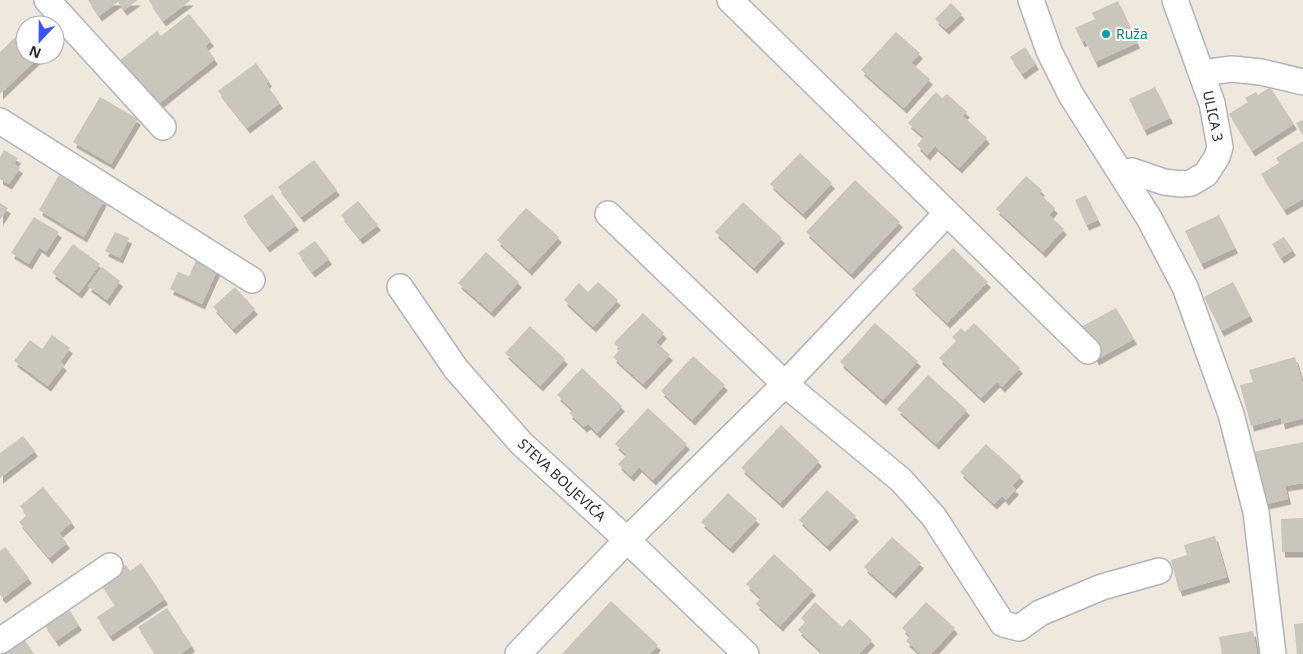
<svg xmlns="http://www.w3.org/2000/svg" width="1303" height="654" font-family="'Noto Sans',sans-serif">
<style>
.building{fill:#c9c6bc;filter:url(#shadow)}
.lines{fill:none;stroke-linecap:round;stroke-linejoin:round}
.minor-casing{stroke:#b1b3c0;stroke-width:28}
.minor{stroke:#fff;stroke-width:25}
.culture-dot{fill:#0f9aa8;stroke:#fff;stroke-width:2}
.labels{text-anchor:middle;stroke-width:4;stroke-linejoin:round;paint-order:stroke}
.culture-label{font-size:14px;fill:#0d838f;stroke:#fff;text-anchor:start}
.street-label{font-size:14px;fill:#2c2c2c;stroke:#fff}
</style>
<defs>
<filter id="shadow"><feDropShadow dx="3" dy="5.5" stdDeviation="0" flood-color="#0004"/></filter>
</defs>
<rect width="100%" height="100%" fill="#eee8dd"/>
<!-- building -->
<path class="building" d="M88,0H138L124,10L118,2L99,16Z
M150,0H191L163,21L149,1Z
M1118,1L1137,43L1095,62L1085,40L1082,42L1075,28L1095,19L1092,13Z
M951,3L962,14L946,29L935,19Z
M189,14L211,41L205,46L215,59L156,106L119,61L157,31L161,36Z
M25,28V55H41L0,94V52Z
M896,32L920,53L911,63L930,79L904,108L861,70Z
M1025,47L1036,64L1022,74L1010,57Z
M256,63L269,81L266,84L280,103L247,128L218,91Z
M1155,87L1170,118L1144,130L1129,99Z
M1270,87L1294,124L1252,151L1229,114L1248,102L1245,98L1256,92L1258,95Z
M936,92L942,98L947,94L967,112L963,116L987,138L959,168L935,146L927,155L917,145L924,137L908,123Z
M100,97L138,119L111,164L73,142Z
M1303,120V135L1296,123Z
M1303,141V199L1284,210L1261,174L1279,163L1276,158Z
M4,150L18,158L14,164L20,168L9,184L0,179V157Z
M800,153L832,183L803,214L770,184Z
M314,160L337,190L301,217L278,187Z
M59,175L104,200L84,237L39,210Z
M1026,176L1042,190L1039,193L1055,208L1049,215L1064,229L1043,252L996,209Z
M855,180L900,222L851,274L806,232Z
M272,194L296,225L267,247L243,216Z
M1086,195L1098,220L1086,225L1075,200Z
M358,201L378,225L360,239L341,215Z
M743,202L782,238L754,268L715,232Z
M0,203L8,208L0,220Z
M526,208L559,237L529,270L497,240Z
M1219,215L1235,248L1201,264L1185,231Z
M34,217L59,232L46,252L39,247L29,264L11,253Z
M115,232L129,238L120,258L105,251Z
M1284,237L1293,250L1281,258L1272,244Z
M315,241L329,259L312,272L298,253Z
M73,244L100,264L79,293L52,273Z
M953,248L988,282L947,323L912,289Z
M486,252L519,282L491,312L458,283Z
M198,256L219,266L202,304L170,289L178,272L189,276Z
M102,267L120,281L107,300L88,286Z
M598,282L618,300L593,327L564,300L579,283L588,292Z
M1233,282L1250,316L1221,331L1204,297Z
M235,287L255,309L233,329L213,307Z
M1116,308L1134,339L1096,360L1079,328Z
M643,313L664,333L656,342L670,355L643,384L613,357L620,349L614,343Z
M875,323L918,361L883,400L840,362Z
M974,323L1020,368L1002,387L997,382L981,398L939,358L956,341L952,337L961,328L965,332Z
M530,326L565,359L540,386L505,353Z
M52,335L70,348L60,362L64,365L48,386L14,361L30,340L42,349Z
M693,356L725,385L692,420L661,391Z
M1295,357L1303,384V418L1282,424L1281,418L1251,426L1240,385L1253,382L1249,370Z
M582,368L622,406L597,433L588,424L584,427L569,413L573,410L557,395Z
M928,375L967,410L936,444L897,409Z
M648,408L687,444L653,480L639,467L631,476L618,464L627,455L615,444Z
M781,425L819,461L780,503L741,468Z
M23,436L35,451L0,478V453Z
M1303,442V483L1285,486L1288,499L1266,504L1264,494L1262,495L1253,452Z
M986,444L1021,476L1012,486L1016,489L1006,500L1002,496L994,504L960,472Z
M43,487L72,522L59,533L67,543L49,558L19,522L27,515L20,506Z
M827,490L856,516L827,546L799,520Z
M728,493L757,519L730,548L701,522Z
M1303,518V552H1282L1281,519Z
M1215,536L1227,577L1179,591L1171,560L1187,555L1184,545Z
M892,537L921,563L893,593L864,567Z
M5,547L29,578L3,598L0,595V551Z
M774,554L813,590L780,626L756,604L761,598L746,584Z
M141,563L165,599L110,636L97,617L115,605L100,582L126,565L130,571Z
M611,601L658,645L650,654H562Z
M815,602L842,627L850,619L872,640L859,654H818L821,651L798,630L805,622L801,618Z
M926,602L955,628L931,654H921L906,641L910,636L902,628Z
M68,608L79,625L56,641L44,624Z
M167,608L192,646L180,654H155L138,627Z
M1303,623V654H1297L1294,624Z
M1253,631L1257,654H1222L1219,637Z
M22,636L34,654H0V650Z"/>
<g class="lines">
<!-- minor casing -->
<g class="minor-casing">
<path id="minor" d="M47,0L163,127
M730,0L1088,351
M1031,0L1049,51L1071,95L1149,218L1185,287L1231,414L1256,512L1273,654
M1202,73L1232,69L1261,72L1303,82
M0,121L252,280
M1121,173L1132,171L1164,182L1181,184L1191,183L1206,174L1217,157L1220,147L1212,103L1175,0
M608,214L785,384L901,480L934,517L1003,624L1019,628L1040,613L1102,587L1159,571
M400,287L456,369L521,443L627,540L746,654
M0,641L110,566
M518,654L627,540L785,384L946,214"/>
</g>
<!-- minor -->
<use href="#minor" class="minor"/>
</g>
<!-- markers -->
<circle class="culture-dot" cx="1106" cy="34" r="5"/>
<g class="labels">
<!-- culture labels -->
<g class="culture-label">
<text x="1116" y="39">Ruža</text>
</g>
<!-- street labels -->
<g class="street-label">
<text transform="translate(1213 116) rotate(78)" y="5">ULICA 3</text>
<text transform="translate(562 480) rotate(43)" y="5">STEVA BOLJEVIĆA</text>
</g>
</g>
<!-- north arrow -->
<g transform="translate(40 40) rotate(202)"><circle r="24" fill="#ffffff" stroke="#ababab"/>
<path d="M0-4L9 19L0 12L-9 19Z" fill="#3953ff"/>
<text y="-8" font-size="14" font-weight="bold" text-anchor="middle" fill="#2c2c2c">N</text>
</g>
</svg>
